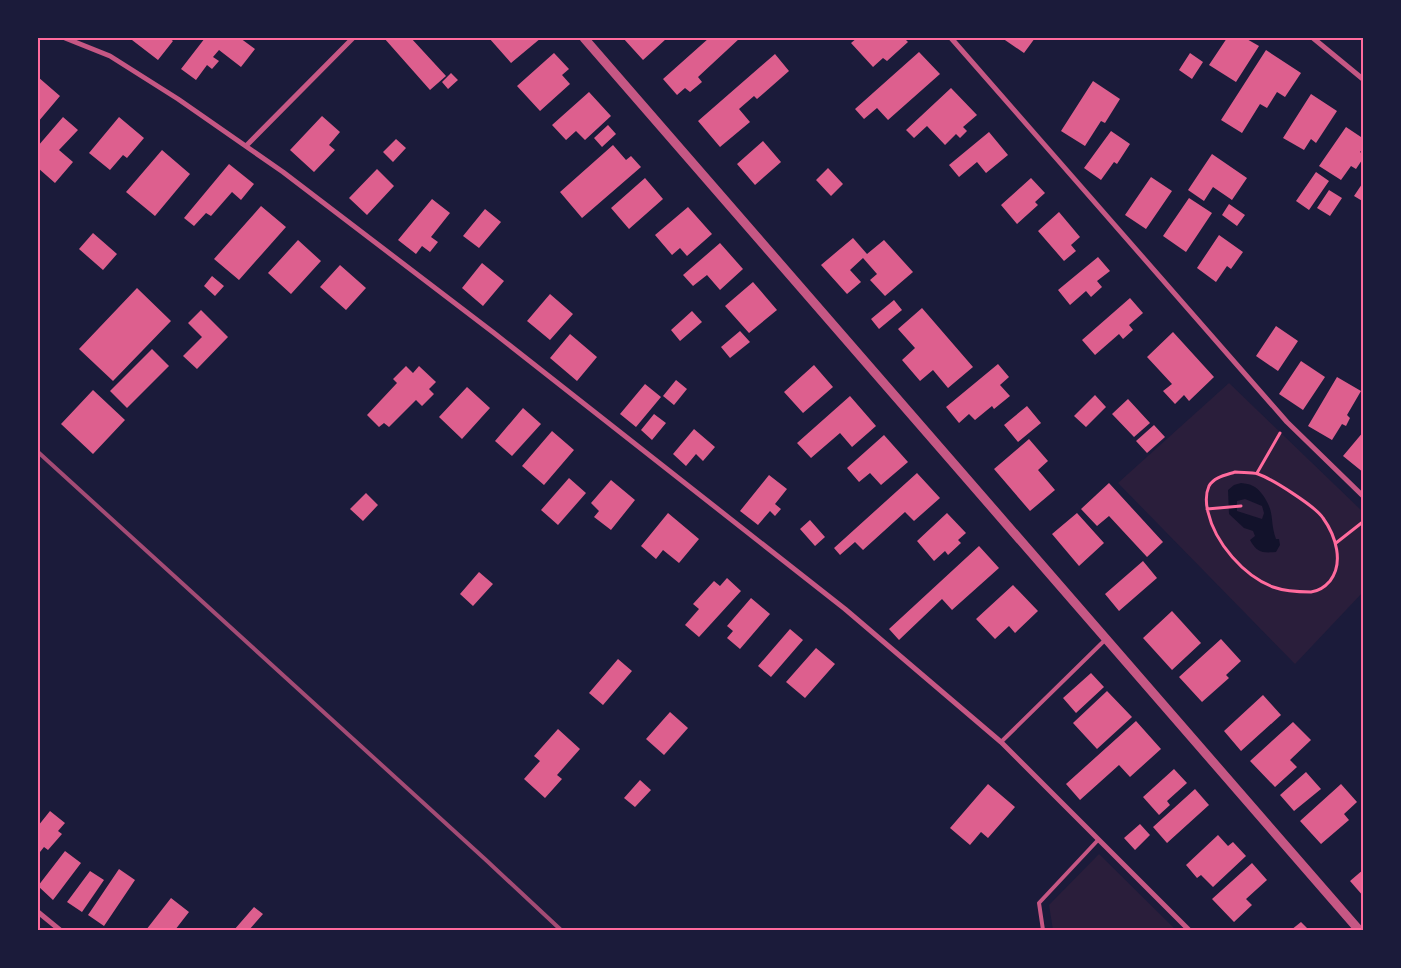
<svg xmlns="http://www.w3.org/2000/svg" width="1401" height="968" font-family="'Golos Text',sans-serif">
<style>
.green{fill:#2a1e3b}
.water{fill:#12122b;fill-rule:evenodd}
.building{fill:#dd5f8e}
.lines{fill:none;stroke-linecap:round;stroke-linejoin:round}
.path{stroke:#ff6b9d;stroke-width:3}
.service{stroke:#c65784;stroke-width:4}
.minor{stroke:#c65784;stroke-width:5}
.tertiary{stroke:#c65784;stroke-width:9}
.rail{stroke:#a44b75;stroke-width:4}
.neatline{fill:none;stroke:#ff6b9d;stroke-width:2}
</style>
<rect width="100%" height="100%" fill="#1b1b3a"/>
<!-- green -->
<path class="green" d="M1229,383L1363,512V592L1295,664L1118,483Z
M1099,854L1176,930H1053L1049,905Z"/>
<!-- water -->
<path class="water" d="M1241,483C1251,484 1256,486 1262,494C1276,513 1269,519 1276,539H1279L1280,545L1276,552C1263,553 1257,553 1250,540L1255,536L1253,531L1244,528L1229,514L1228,490L1234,485ZM1245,499L1262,506L1264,513L1262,519L1237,511V501Z"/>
<!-- building -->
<path class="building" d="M134,38H169L173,41L158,60L132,40Z
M205,38H240L255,49L241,67L219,50L213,57L219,61L212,69L207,65L196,80L181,69Z
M384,38H411L446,76L430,90Z
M489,38H541L511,63Z
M623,38H664L666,39L643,60Z
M709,38H740L698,77L702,82L690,92L685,88L677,95L663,79Z
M857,38H904L908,42L887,61L883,58L873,67L851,43Z
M1002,38H1035L1024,53Z
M1227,38H1245L1259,46L1236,82L1209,65Z
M1266,50L1301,73L1285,97L1277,92L1267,108L1260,104L1242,133L1221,120Z
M919,52L940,74L888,120L877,108L864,119L855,109Z
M554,53L569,69L562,75L570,84L540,111L517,86Z
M1190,53L1203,62L1192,79L1179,70Z
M775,54L789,71L757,99L754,96L739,109L750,122L720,147L698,121Z
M451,73L458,80L448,89L442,82Z
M38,77L60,96L38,122Z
M1093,81L1120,99L1105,123L1101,121L1085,146L1061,131Z
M951,88L977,115L963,127L967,131L960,138L956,134L945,145L927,126L914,138L906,130Z
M589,92L611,116L585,140L576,131L566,140L552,125Z
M1311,94L1337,111L1316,143L1311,139L1304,150L1283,138Z
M322,116L340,132L329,145L335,150L314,172L290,150Z
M63,117L78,130L59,150L73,162L55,183L38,168V146Z
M119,117L144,138L127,158L123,155L110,170L89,153Z
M608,125L616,134L602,147L594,138Z
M1346,127L1364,139V147L1360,152L1364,155V157L1356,169L1351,166L1341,180L1319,166Z
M1111,131L1130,144L1117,164L1114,162L1101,180L1084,168Z
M989,132L1008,155L986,173L977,162L959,177L949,165Z
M396,139L406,148L393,162L383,152Z
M763,141L781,162L755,185L737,164Z
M613,145L626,160L631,156L641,167L582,218L560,192Z
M162,150L190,174L155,216L126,192Z
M1212,154L1247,178L1232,200L1213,187L1204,201L1188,190Z
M229,164L254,184L241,200L232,192L211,216L206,213L194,226L184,218Z
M828,168L843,184L831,196L816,180Z
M377,169L394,186L367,215L349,198Z
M1316,172L1329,181L1309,210L1296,201Z
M1151,177L1172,191L1146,229L1125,215Z
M645,178L663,199L629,229L611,208Z
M1031,178L1045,193L1035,202L1038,205L1017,224L1001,205Z
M1364,181V202L1354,196Z
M1329,190L1342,198L1330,216L1317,208Z
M1189,198L1212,213L1186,252L1163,236Z
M432,199L450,213L431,237L438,242L430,252L422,246L416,254L398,240Z
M1229,204L1245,215L1237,226L1222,215Z
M261,206L286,227L239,280L214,259Z
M688,207L712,234L687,256L680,248L672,255L655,235Z
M485,209L501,222L479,248L463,236Z
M1059,212L1080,237L1071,245L1076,251L1064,261L1038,231Z
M93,233L117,254L103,270L79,249Z
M1219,235L1243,252L1231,269L1227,266L1216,282L1197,268Z
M853,238L867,254L884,240L913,272L885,296L870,280L877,274L863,258L850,270L861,282L847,294L821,265Z
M298,240L321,261L291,294L268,273Z
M720,243L743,269L720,290L707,275L693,286L683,275Z
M1098,257L1110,271L1097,281L1102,287L1091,297L1086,291L1070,305L1058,290Z
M482,263L504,281L483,306L462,288Z
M340,265L366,288L346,310L320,287Z
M212,276L224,286L215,296L204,286Z
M753,282L777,310L749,333L725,306Z
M137,288L171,321L113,381L79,349Z
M550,294L573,314L550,340L527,321Z
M1130,298L1143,313L1129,325L1133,330L1123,339L1119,334L1095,355L1082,340Z
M894,300L902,310L879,329L871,319Z
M922,308L973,367L948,388L933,370L920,381L902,360L915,348L898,329Z
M201,310L228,337L197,369L183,356L202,337L188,323Z
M692,311L702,322L680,341L671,330Z
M1276,326L1298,341L1278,371L1256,356Z
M740,331L750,342L730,358L721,347Z
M1173,332L1214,377L1189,401L1184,395L1175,404L1163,391L1172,384L1147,357Z
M570,334L597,357L577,381L550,358Z
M152,349L169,366L127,408L110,391Z
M1301,361L1325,377L1303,410L1279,394Z
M998,364L1009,377L1000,385L1010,396L994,409L992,406L975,420L969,414L959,423L946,407Z
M814,365L833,387L803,413L784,392Z
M406,366L413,373L419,366L436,382L429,389L434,394L422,406L416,400L389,427L384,423L379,427L367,415L397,383L393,379Z
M1337,377L1361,391L1347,415L1350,418L1346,426L1342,424L1332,440L1308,426Z
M676,380L687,389L674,405L663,396Z
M645,384L661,397L636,427L620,414Z
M467,387L490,408L462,439L439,417Z
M93,390L125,420L93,454L61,424Z
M1095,395L1106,407L1086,427L1074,416Z
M850,396L876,426L852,447L840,433L811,458L797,443Z
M1128,399L1150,423L1134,437L1112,414Z
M1027,406L1041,423L1018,442L1004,425Z
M523,408L541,424L512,456L495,441Z
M654,414L666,423L652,440L641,430Z
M1154,425L1165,437L1147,453L1136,441Z
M694,429L715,447L703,461L696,454L686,466L673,454Z
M552,431L574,450L544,485L522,466Z
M1364,431V473L1343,456Z
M884,435L908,462L881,485L870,473L859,482L847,468Z
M1029,439L1048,461L1038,470L1055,490L1030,511L994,469Z
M917,473L940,498L914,521L905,512L863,550L855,542L840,555L834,548Z
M769,475L787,489L775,504L781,509L775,516L770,511L758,525L740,511Z
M569,478L586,493L558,525L541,510Z
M611,480L635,500L611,530L594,517L599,511L591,503Z
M1109,483L1163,542L1147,557L1109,516L1097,526L1081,509Z
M366,493L378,505L363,521L350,509Z
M668,513L699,539L679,563L663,550L656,559L641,546Z
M947,513L966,533L958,540L961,543L948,555L945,551L934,561L917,541Z
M1077,513L1104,543L1079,566L1052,534Z
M810,520L825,537L815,546L800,529Z
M979,546L999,568L952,610L942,599L899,640L889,629Z
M1143,561L1157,578L1119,611L1105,594Z
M479,572L493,584L473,606L460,594Z
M727,578L741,591L699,637L685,625L699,609L693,604L714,581L720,586Z
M1013,585L1038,611L1015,633L1009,626L995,639L976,619Z
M751,598L770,614L740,649L727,638L733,631L727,626Z
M1172,611L1201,643L1172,670L1143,638Z
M790,629L803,640L771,677L758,666Z
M1221,639L1241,661L1226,675L1229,678L1202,702L1179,677Z
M816,648L835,664L805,698L786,682Z
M618,659L632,671L603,705L589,693Z
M1091,673L1104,687L1076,713L1063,698Z
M1107,691L1132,717L1097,749L1073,723Z
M1263,695L1281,715L1241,751L1224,731Z
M670,712L688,728L664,755L646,739Z
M1136,721L1161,749L1130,777L1119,765L1080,800L1066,784Z
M1293,722L1311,740L1290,760L1297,767L1275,787L1250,761Z
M558,729L580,749L557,775L562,779L545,798L524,779L540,761L534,756Z
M1174,769L1187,783L1167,801L1170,805L1159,815L1143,797Z
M1306,772L1321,789L1294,811L1280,795Z
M640,780L651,790L635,807L624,798Z
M988,784L1015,807L988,838L981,832L970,845L950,828Z
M1341,784L1357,802L1344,814L1349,820L1321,844L1300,821Z
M1195,789L1209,805L1167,843L1153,827Z
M50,811L65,823L58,831L62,834L48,850L44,847L40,852L38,849V826Z
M1140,824L1150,835L1135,850L1124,838Z
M1218,835L1228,846L1233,842L1246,856L1213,887L1201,875L1197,878L1186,865Z
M65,851L81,863L53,900L38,886Z
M1252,863L1267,880L1246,899L1252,905L1234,922L1212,899Z
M119,869L135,880L104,926L88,915Z
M1364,869V897L1350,881Z
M90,871L104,880L82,912L67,902Z
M171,898L189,912L175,930H146Z
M254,907L263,914L249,930H234Z
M1301,922L1309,930H1291Z"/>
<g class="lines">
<!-- path -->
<path class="path" d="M1235,472C1242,473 1251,472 1258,474C1272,479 1315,506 1323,518C1336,536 1344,563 1330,581C1324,588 1319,591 1311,592C1299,592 1284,591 1273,587C1244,576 1215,543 1208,512C1206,504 1205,495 1209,486C1214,477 1226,475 1235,472Z
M1257,473L1280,433
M1207,509L1241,506
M1336,543L1364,521"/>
<!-- service -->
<path class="service" d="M1001,742L1106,639
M1043,930L1039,903L1098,840"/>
<!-- minor -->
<path class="minor" d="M65,38L110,56L178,99L283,172L494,333L845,609L1001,742L1189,930
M951,38L1287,422L1364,497
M1313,38L1364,80
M246,146L353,38
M38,912L60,930"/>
<!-- tertiary -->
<path class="tertiary" d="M584,38L1359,930"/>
<!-- rail -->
<path class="rail" d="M38,452L486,860L561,930"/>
</g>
<!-- border -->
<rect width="1401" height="968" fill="none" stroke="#1b1b3a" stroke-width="78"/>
<rect x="39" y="39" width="1323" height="890" class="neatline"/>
</svg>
